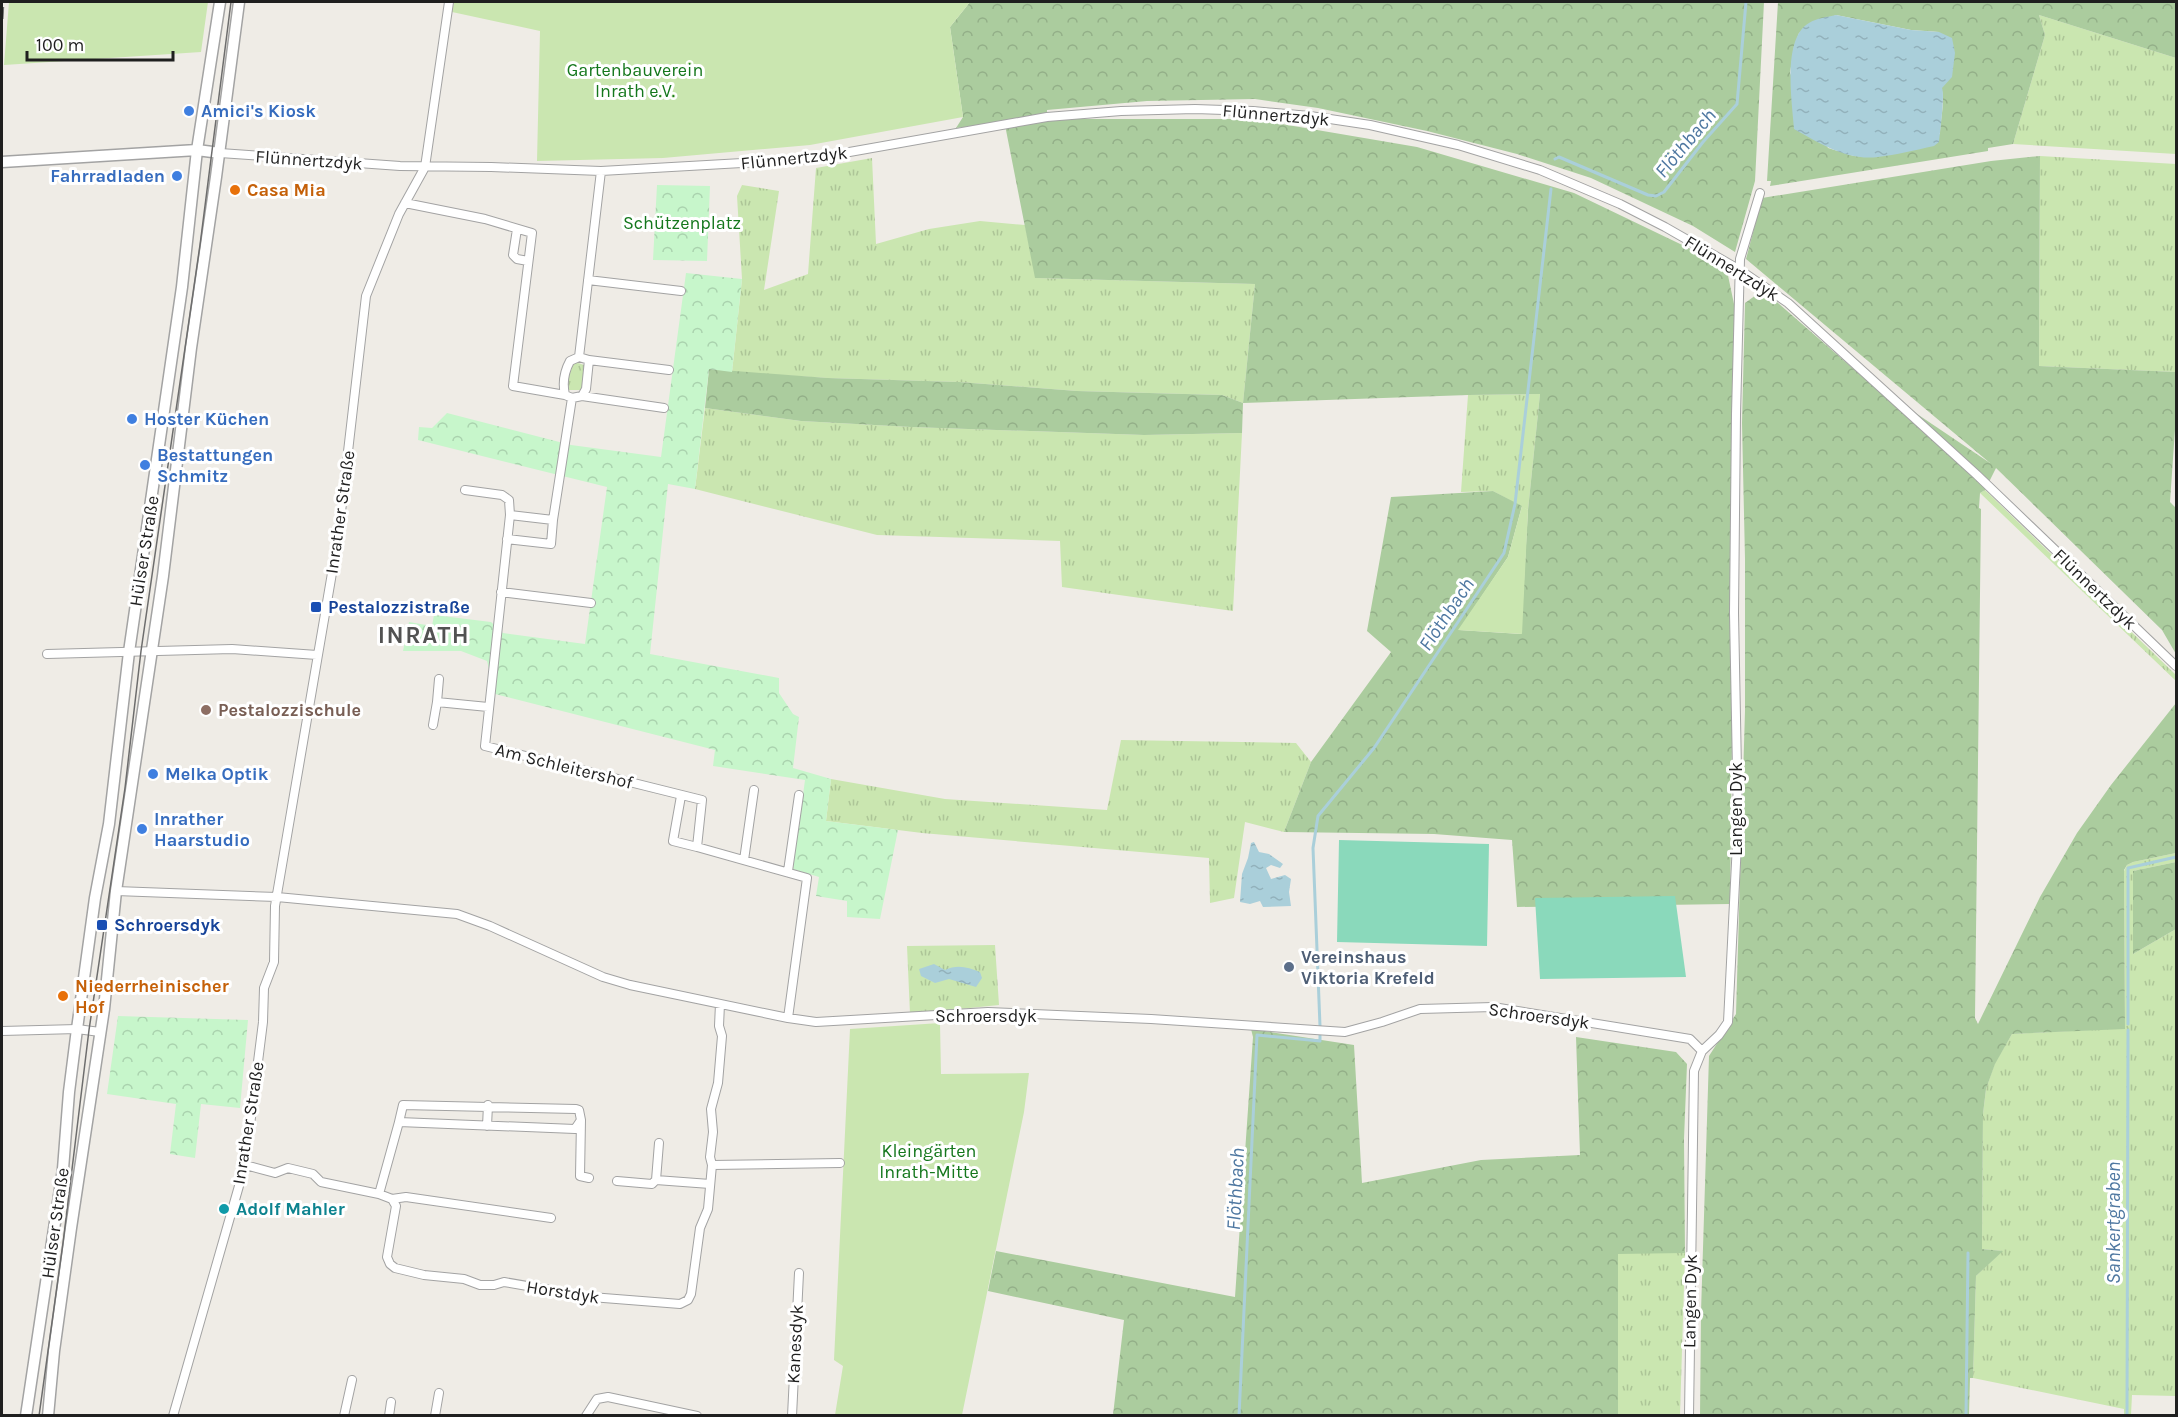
<svg xmlns="http://www.w3.org/2000/svg" width="2178" height="1417" font-family="Karla,sans-serif">
<style>
.grass{fill:url(#grass-tufts)}
.forest{fill:url(#forest-crowns);fill-rule:evenodd}
.park{fill:url(#park-crowns)}
.garden{fill:#cae6b0}
.pitch{fill:#8ad9bb}
.water{fill:url(#water-ripples)}
.lines{fill:none;stroke-linecap:round;stroke-linejoin:round}
.stream{stroke:#aacfda;stroke-width:3}
.minor-casing{stroke:#a3a3a3;stroke-width:10}
.tertiary-casing{stroke:#a3a3a3;stroke-width:13}
.minor{stroke:#fff;stroke-width:8}
.tertiary{stroke:#fff;stroke-width:10}
.tram{stroke:#6d6d6d;stroke-width:1.5}
.rail{stroke:#6d6d6d;stroke-width:3;stroke-dasharray:12 12;stroke-linecap:butt}
.shop-dot{fill:#3f7fe0;stroke:#fff;stroke-width:2}
.food-dot{fill:#e8710a;stroke:#fff;stroke-width:2}
.transit-dot{fill:#1a4fb4;stroke:#fff;stroke-width:2}
.education-dot{fill:#8d6e63;stroke:#fff;stroke-width:2}
.service-dot{fill:#5c6f8a;stroke:#fff;stroke-width:2}
.culture-dot{fill:#0f9aa8;stroke:#fff;stroke-width:2}
.labels{text-anchor:middle;stroke-width:6;stroke-linejoin:round;paint-order:stroke}
.park-label{font-size:18px;fill:#14771c;stroke:#fff}
.shop-label{font-size:18px;font-weight:bold;fill:#366cbe;stroke:#fff;text-anchor:start}
.street-label{font-size:18px;fill:#1f1f1f;stroke:#fff}
.food-label{font-size:18px;font-weight:bold;fill:#c56008;stroke:#fff;text-anchor:start}
.transit-label{font-size:18px;font-weight:bold;fill:#164399;stroke:#fff;text-anchor:start}
.education-label{font-size:18px;font-weight:bold;fill:#785e54;stroke:#fff;text-anchor:start}
.service-label{font-size:18px;font-weight:bold;fill:#4e5e75;stroke:#fff;text-anchor:start}
.culture-label{font-size:18px;font-weight:bold;fill:#0d838f;stroke:#fff;text-anchor:start}
.water-label{font-size:20px;font-style:italic;fill:#4f78a1;stroke:#fff}
.district-label{font-size:24px;font-weight:bold;letter-spacing:1.5px;fill:#525252;stroke:#fff}
</style>
<defs>
<pattern id="grass-tufts" width="24" height="20" patternUnits="userSpaceOnUse" patternTransform="scale(1.5)"><rect width="24" height="20" fill="#cae6b0"/><path d="M3 7l-1-3M5 7V3M7 7l1-3M15 17l-1-3M17 17v-4M19 17l1-3" fill="none" stroke="#adc597"/></pattern>
<pattern id="forest-crowns" width="20" height="18" patternUnits="userSpaceOnUse" patternTransform="scale(1.5)"><rect width="20" height="18" fill="#abcc9e"/><path d="M2 6a3 3 0 1 1 6 0M12 15a3 3 0 1 1 6 0" fill="none" stroke="#93af88"/></pattern>
<pattern id="park-crowns" width="20" height="18" patternUnits="userSpaceOnUse" patternTransform="scale(1.5)"><rect width="20" height="18" fill="#c7f6cb"/><path d="M2 6a3 3 0 1 1 6 0M12 15a3 3 0 1 1 6 0" fill="none" stroke="#aad2ae"/></pattern>
<pattern id="water-ripples" width="26" height="14" patternUnits="userSpaceOnUse" patternTransform="scale(1.5)"><rect width="26" height="14" fill="#aacfda"/><path d="M2 4q2-2 4 0t4 0M15 11q2-2 4 0t4 0" fill="none" stroke="#92b1bb"/></pattern>
</defs>
<rect width="100%" height="100%" fill="#efece6"/>
<!-- grass -->
<path class="grass" d="M2039,15L2176,58V154L2013,144L2045,35Z
M2040,156L2176,164V372L2039,366Z
M872,158L876,244L929,229L980,221L1025,225L1036,278L1255,284L1243,403L1222,395L1077,391L959,382L828,378L732,372L742,279L737,196L742,185L779,191L764,290L808,274L816,168Z
M575,362L584,365L582,387L580,390H569L566,388L567,370Z
M1540,394L1528,510L1493,491L1461,492L1468,395Z
M705,408L801,421L911,427L1144,435L1242,433L1233,611L1062,587L1060,541L877,535L695,489Z
M1985,490L2176,675V681L1980,493Z
M1121,740L1296,743L1311,762L1284,832L1245,822L1234,898L1210,903L1209,858L922,833L826,821L831,779L945,799L1107,810Z
M2176,853V862L2133,871V954L2176,929V1396L2132,1395L2131,1415H2124V1409L1973,1378L1976,1276L2002,1251L1982,1249L1983,1114L1986,1089L1995,1063L2012,1034L2125,1028L2124,871L2127,865L2133,862Z
M995,945L999,1005L910,1014L907,946Z
M1618,1253H1685L1680,1415L1618,1416Z"/>
<!-- forest -->
<path class="forest" d="M970,2H1764L1755,181L1735,252L1693,226L1591,178L1517,154L1427,131L1318,108L1255,99L1147,101L1047,110V117L956,128L963,117L950,27Z
M1778,2H2176V58L2039,15L2045,35L2013,144L1988,148V151L1770,186L1771,181H1767ZM1836,15L1911,30L1939,32L1941,88C1946,98 1940,121 1940,134L1876,157L1854,156L1828,148L1790,73L1794,47L1799,33Z
M1045,119H1253L1417,147L1574,193L1726,266L1734,304L1736,414L1730,904L1517,907L1512,840L1434,834L1284,832L1311,762L1391,652L1367,631L1391,497L1493,491L1522,506L1508,557L1459,630L1521,634L1528,510L1540,394L1468,395L1243,403L1242,433L1144,435L911,427L801,421L705,408L709,369L828,378L959,382L1077,391L1222,395L1243,403L1255,284L1035,278L1005,125Z
M2040,156L2039,366L2176,372V415L2170,502L2176,508V654L2162,630L1996,468L1985,490L1980,493L1979,508L1981,509L1975,1018L1978,1024L2040,897L2077,833L2111,785L2176,703V853L2133,862L2127,865L2124,870L2125,1029L2012,1034L1995,1064L1986,1089L1983,1114L1982,1249L2003,1251L1976,1276L1973,1378H1970L1969,1415L1700,1416L1701,1312L1709,1056L1736,1014L1745,711V559L1742,423L1745,303L1763,290L1865,379L1990,463L1746,259L1762,198L1991,161Z
M2176,862V929L2133,954V871Z
M1251,1029L1354,1045L1362,1183L1481,1160L1580,1155L1576,1037L1676,1052L1687,1064L1684,1139L1685,1253L1618,1254V1415H1113L1124,1320L988,1291L996,1251L1235,1297L1253,1037Z"/>
<!-- park -->
<path class="park" d="M657,185L710,186L707,261L653,260Z
M686,273L742,279L732,372L709,369L695,489L668,484L650,654L779,678V693L793,714L799,717L793,768L831,779L826,821L898,830L880,919L847,917V901L816,896L819,877L793,869L805,780L713,766L715,750L495,694L487,661L461,651H403L409,622L432,626L434,615L491,622L503,633L585,644L607,487L418,440L419,427L432,428L447,413L571,445L661,457Z
M118,1016L248,1020L240,1108L201,1104L195,1158L170,1154L176,1104L107,1094Z"/>
<!-- garden -->
<path class="garden" d="M9,2H208L201,52L4,65Z
M454,2H970L950,27L963,117L810,145L663,158L537,161L540,31L452,12Z
M1522,506L1528,510L1522,634L1458,630L1508,557Z
M940,1023L941,1074L1029,1073L1024,1112L962,1415H835L843,1366L834,1360L850,1029Z"/>
<!-- pitch -->
<path class="pitch" d="M1339,840L1489,844L1487,946L1337,942Z
M1675,896L1686,977L1540,979L1535,898Z"/>
<!-- water -->
<path class="water" d="M1836,15L1911,30L1939,32L1952,38L1955,53L1952,77L1942,88C1945,95 1940,132 1939,142L1934,146C1915,150 1896,155 1878,157C1847,161 1819,143 1794,129C1792,102 1782,38 1809,23C1817,18 1827,17 1836,15Z
M1254,842L1259,852L1269,854L1283,864L1280,868L1271,865L1266,868L1271,879L1285,875L1291,879L1289,892L1291,906L1263,907L1260,901L1250,904L1240,902L1242,874L1248,858L1251,843Z
M934,964L945,970C957,964 968,967 980,972L982,978L976,987L949,979L935,983L921,976L919,969Z"/>
<g class="lines">
<!-- stream -->
<path class="stream" d="M1555,159L1559,157L1648,195L1656,196L1664,192L1703,142L1737,104L1746,2
M2128,1024V868L2176,857
M1320,1026L1313,848L1318,816L1374,748L1504,553L1515,504L1551,189
M1239,1416L1257,1035L1320,1041V1035
M1966,1416L1968,1253
M2127,1416L2128,1030"/>
<!-- minor casing -->
<g class="minor-casing">
<path id="minor" d="M220,153L400,166L491,167L601,171L810,159L1047,117L1121,111L1195,109L1253,111L1310,116L1370,125L1458,145L1540,170L1620,204L1665,227L1740,270L1788,303L1977,475L2176,666
M405,203L485,219L532,233L513,386L565,395
M517,229L513,255L517,259L528,261
M588,280L681,291
M579,357L589,360L586,389L582,396L572,398L565,395C562,382 564,372 570,361L579,357L601,171
M589,360L669,370
M582,396L664,408
M465,490L502,495L509,500L510,515L553,520L572,398
M510,515L485,746L702,800L697,847L673,841L681,796
M507,539L551,544L553,520
M501,592L591,603
M47,654L232,649L317,655
M439,679L437,702L488,707
M433,725L437,702
M697,847L807,878L788,1018
M744,860L754,790
M788,871L799,795
M116,891L277,897L457,914L490,926L603,977L630,985L788,1018L816,1022L988,1012L1151,1019L1345,1032L1382,1022L1420,1009L1493,1007L1690,1039L1702,1051
M2,1031L77,1029L100,1032
M581,1120L580,1176L589,1178
M487,1126L488,1105
M659,1143L656,1180L710,1184
M245,1165L275,1173L288,1168L313,1174L321,1182L379,1194L392,1199L396,1206L387,1257L390,1264L395,1268L424,1275L464,1279L480,1285H494L504,1282L591,1297L680,1304L688,1300L691,1294L700,1228L708,1209L712,1165L710,1157L713,1132L711,1109L718,1083L722,1036L719,1026L720,1004
M712,1165L840,1163
M617,1181L652,1184L656,1180
M379,1194L399,1122L575,1129L581,1120L579,1110L576,1109L403,1105L399,1122
M392,1199L406,1197L551,1218
M173,1416L245,1165L263,1022L264,988L274,962L275,906L338,538L366,296L399,214L425,167L449,2
M344,1416L352,1380
M389,1416L391,1402
M435,1416L439,1393
M586,1416L597,1399L608,1397L697,1416
M792,1416L799,1273
M1689,1416L1694,1071L1702,1051L1719,1035L1728,1022L1738,823L1734,613L1736,414L1740,259L1760,193"/>
</g>
<!-- tertiary casing -->
<g class="tertiary-casing">
<path id="tertiary" d="M2,162L197,150L220,153
M26,1416L63,1169L69,1092L77,1029L95,898L109,824L129,652L182,287L197,150L220,2
M48,1416L54,1351L71,1228L104,1009L116,891L163,576L191,348L216,177L239,2"/>
</g>
<!-- minor -->
<use href="#minor" class="minor"/>
<!-- tertiary -->
<use href="#tertiary" class="tertiary"/>
<!-- tram -->
<path class="tram" d="M39,1416L63,1243L89,1030L125,788L141,651L200,245L231,2"/>
<!-- rail -->
<path class="rail" d="M2,19L3,2"/>
</g>
<!-- markers -->
<g class="shop-dot">
<circle cx="189" cy="111" r="6"/>
<circle cx="177" cy="176" r="6"/>
<circle cx="132" cy="419" r="6"/>
<circle cx="145" cy="465" r="6"/>
<circle cx="153" cy="774" r="6"/>
<circle cx="142" cy="829" r="6"/>
</g>
<g class="food-dot">
<circle cx="235" cy="190" r="6"/>
<circle cx="63" cy="996" r="6"/>
</g>
<g class="transit-dot">
<rect x="310" y="601" width="12" height="12" rx="3"/>
<rect x="96" y="919" width="12" height="12" rx="3"/>
</g>
<circle class="education-dot" cx="206" cy="710" r="6"/>
<circle class="service-dot" cx="1289" cy="967" r="6"/>
<circle class="culture-dot" cx="224" cy="1209" r="6"/>
<g class="labels">
<!-- park labels -->
<g class="park-label">
<text x="635" y="76">Gartenbauverein<tspan x="635" dy="21">Inrath e.V.</tspan></text>
<text x="682" y="229">Schützenplatz</text>
<text x="929" y="1157">Kleingärten<tspan x="929" dy="21">Inrath-Mitte</tspan></text>
</g>
<!-- shop labels -->
<g class="shop-label">
<text x="201" y="117">Amici's Kiosk</text>
<text x="165" y="182" text-anchor="end">Fahrradladen</text>
<text x="144" y="425">Hoster Küchen</text>
<text x="157" y="461">Bestattungen<tspan x="157" dy="21">Schmitz</tspan></text>
<text x="165" y="780">Melka Optik</text>
<text x="154" y="825">Inrather<tspan x="154" dy="21">Haarstudio</tspan></text>
</g>
<!-- street labels -->
<g class="street-label">
<text transform="translate(1276 115) rotate(5)" y="6">Flünnertzdyk</text>
<text transform="translate(794 158) rotate(-6)" y="6">Flünnertzdyk</text>
<text transform="translate(309 160) rotate(4)" y="6">Flünnertzdyk</text>
<text transform="translate(1732 268) rotate(32)" y="6">Flünnertzdyk</text>
<text transform="translate(340 512) rotate(-82)" y="6">Inrather Straße</text>
<text transform="translate(144 551) rotate(-81)" y="6">Hülser Straße</text>
<text transform="translate(2095 589) rotate(44)" y="6">Flünnertzdyk</text>
<text transform="translate(564 766) rotate(14)" y="6">Am Schleitershof</text>
<text transform="translate(1736 809) rotate(-90)" y="6">Langen Dyk</text>
<text x="986" y="1022">Schroersdyk</text>
<text transform="translate(1539 1016) rotate(8)" y="6">Schroersdyk</text>
<text transform="translate(248 1123) rotate(-81)" y="6">Inrather Straße</text>
<text transform="translate(55 1223) rotate(-82)" y="6">Hülser Straße</text>
<text transform="translate(563 1292) rotate(9)" y="6">Horstdyk</text>
<text transform="translate(1690 1301) rotate(-89)" y="6">Langen Dyk</text>
<text transform="translate(795 1344) rotate(-87)" y="6">Kanesdyk</text>
</g>
<!-- food labels -->
<g class="food-label">
<text x="247" y="196">Casa Mia</text>
<text x="75" y="992">Niederrheinischer<tspan x="75" dy="21">Hof</tspan></text>
</g>
<!-- transit labels -->
<g class="transit-label">
<text x="328" y="613">Pestalozzistraße</text>
<text x="114" y="931">Schroersdyk</text>
</g>
<!-- education labels -->
<g class="education-label">
<text x="218" y="716">Pestalozzischule</text>
</g>
<!-- service labels -->
<g class="service-label">
<text x="1301" y="963">Vereinshaus<tspan x="1301" dy="21">Viktoria Krefeld</tspan></text>
</g>
<!-- culture labels -->
<g class="culture-label">
<text x="236" y="1215">Adolf Mahler</text>
</g>
<!-- water labels -->
<g class="water-label">
<text transform="translate(1685 143) rotate(-50)" y="7">Flöthbach</text>
<text transform="translate(1446 614) rotate(-56)" y="7">Flöthbach</text>
<text transform="translate(1235 1189) rotate(-87)" y="7">Flöthbach</text>
<text transform="translate(2113 1223) rotate(-90)" y="7">Sankertgraben</text>
</g>
<!-- district labels -->
<g class="district-label">
<text x="424" y="643">INRATH</text>
</g>
</g>
<!-- border -->
<rect width="2178" height="1417" fill="none" stroke="#1f1f1f" stroke-width="6"/>
<!-- scale -->
<path d="M27 51v9h146v-9" fill="none" stroke="#1f1f1f" stroke-width="3"/>
<text x="36" y="51" font-size="18" fill="#1f1f1f" stroke="#ffffff" stroke-width="4.5" paint-order="stroke">100 m</text>
</svg>
